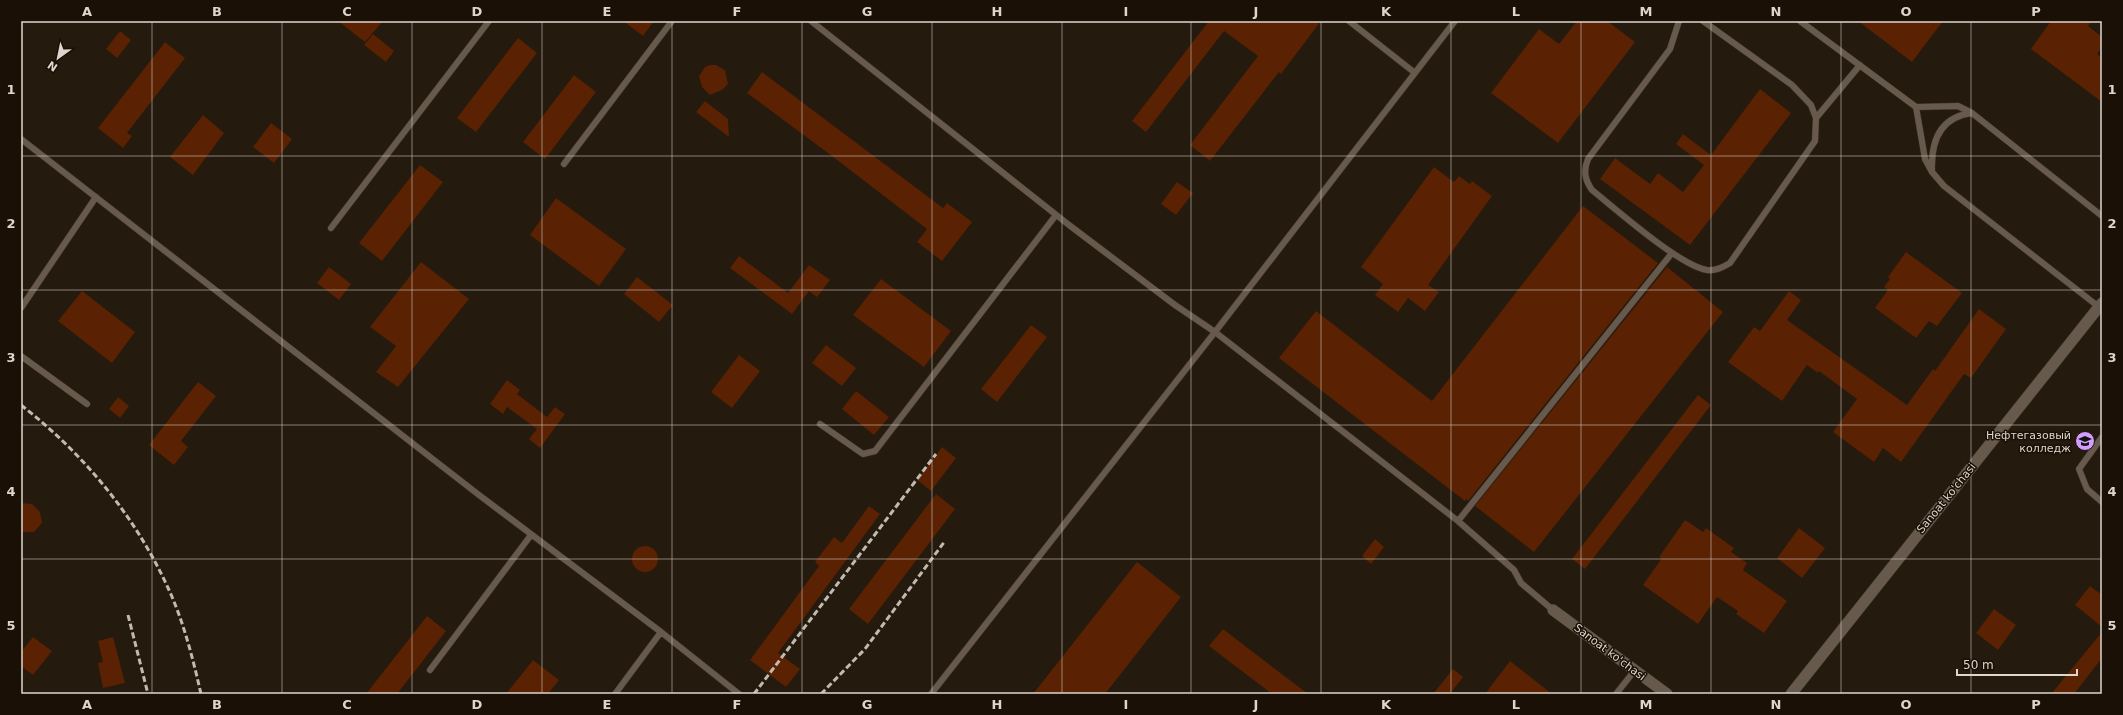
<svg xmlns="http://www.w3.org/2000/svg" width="2123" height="715" font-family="'DejaVu Sans',sans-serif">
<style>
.building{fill:#5a2102}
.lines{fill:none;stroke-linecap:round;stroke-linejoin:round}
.service-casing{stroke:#3b332d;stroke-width:7}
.tertiary-casing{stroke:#3b332d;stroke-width:12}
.service{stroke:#675a4c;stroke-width:6}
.tertiary{stroke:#675a4c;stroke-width:11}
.rail{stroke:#c2bab1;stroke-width:3;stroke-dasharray:6 3;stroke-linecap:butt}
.grid{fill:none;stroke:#ded6ce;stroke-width:1;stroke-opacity:0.55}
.labels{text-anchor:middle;stroke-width:3;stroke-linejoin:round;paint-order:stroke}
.poi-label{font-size:11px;fill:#ded6ce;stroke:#1b1005;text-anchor:end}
.street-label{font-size:11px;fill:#ded6ce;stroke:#1b1005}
.neatline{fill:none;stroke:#ded6ce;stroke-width:1.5}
.grid-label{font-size:13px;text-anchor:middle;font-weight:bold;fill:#ded6ce}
</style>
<rect width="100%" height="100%" fill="#241a0d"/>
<!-- building -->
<path class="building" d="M338,21H383L365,42Z
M623,21H654L643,36Z
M1209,21H1321L1281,74L1279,72L1210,161L1190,145L1258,56L1224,31L1146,132L1132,121Z
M1577,21H1607L1635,42L1558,143L1491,93L1539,29L1559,44Z
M1858,21H1943L1912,62Z
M2051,21H2092L2088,26L2102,37V47L2097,54L2102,58V102L2031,49Z
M120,31L131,40L117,58L106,49Z
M373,34L394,51L386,62L364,45Z
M518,38L537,53L476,132L457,118Z
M165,42L185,58L127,133L132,136L123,148L98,128Z
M710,65H716L725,70L728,84L722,90L710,95L702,87L699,76L705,67Z
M762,72L943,208L947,203L972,222L942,261L917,242L927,229L832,156L747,93Z
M574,75L596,92L545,159L523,142Z
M1760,89L1791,113L1690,245L1600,179L1615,158L1650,184L1658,173L1683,192L1704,165L1676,144L1683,134L1711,155Z
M705,101L728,119L729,137L696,112Z
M203,115L224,133L193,175L170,157Z
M271,123L292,139L274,163L253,147Z
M420,165L443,182L382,261L359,243Z
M1434,167L1454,182L1459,176L1470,184L1472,181L1492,196L1428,285L1439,292L1425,311L1408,298L1398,312L1375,295L1383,284L1361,267Z
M1177,182L1193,193L1176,215L1161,204Z
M556,198L626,249L599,286L530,235Z
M1583,206L1658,263L1468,501L1466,499L1465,501L1279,358L1316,311L1432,401Z
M1906,252L1962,293L1937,326L1929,321L1916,338L1875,308L1888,290L1884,287L1890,279L1888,277Z
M739,256L788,293L809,265L830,280L817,297L809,291L792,314L730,268Z
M421,262L469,299L398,387L376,372L396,346L370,327Z
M329,267L351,284L339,300L317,283Z
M1667,267L1723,312L1534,552L1475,506Z
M637,277L673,305L659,322L624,294Z
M881,279L951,331L924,367L853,315Z
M82,291L135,332L112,363L58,321Z
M1789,291L1801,300L1787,320L1907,405L1933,369L1935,371L1979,309L2006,329L1971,378L1964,374L1901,462L1883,448L1874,462L1833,432L1857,399L1819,371L1818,373L1807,365L1782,401L1728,362L1754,327L1760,331Z
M1031,325L1047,337L997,402L981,389Z
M826,345L856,368L842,386L812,363Z
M739,355L760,371L732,408L711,392Z
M507,380L520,390L517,394L547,417L555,407L565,414L540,448L529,439L537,429L507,407L503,414L490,404Z
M198,382L216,396L181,441L188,447L174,465L149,445Z
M856,391L889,417L874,435L842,409Z
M1698,395L1711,405L1585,569L1572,559Z
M118,397L129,406L120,418L109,409Z
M942,447L956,458L931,491L917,480Z
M936,494L955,509L868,624L849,609Z
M21,503L32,504L40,512L42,523L34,532H21Z
M869,506L880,514L778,653L800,669L786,687L750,660L819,566L815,562L834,537L842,543Z
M1685,520L1703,532L1706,528L1734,548L1731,552L1747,563L1743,570L1787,601L1764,633L1736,614L1738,611L1717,597L1698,624L1643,585L1662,558L1659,557Z
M1799,528L1825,548L1802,578L1777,558Z
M1375,539L1384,547L1371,564L1362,556Z
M632 559a13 13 0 1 1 26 0a13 13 0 1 1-26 0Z
M1137,562L1181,597L1105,694H1033Z
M2090,586L2102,595V627L2075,605Z
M1994,609L2016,625L1998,650L1976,633Z
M427,616L446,631L397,694H366Z
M1223,629L1308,694H1272L1209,646Z
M2102,632V658L2074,694H2051Z
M33,637L52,651L33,675L21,666V652Z
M113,637L125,683L103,688L98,663L103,662L98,641Z
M533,660L559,680L548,694H506Z
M1510,661L1552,694H1485Z
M1453,669L1463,677L1450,694H1433Z"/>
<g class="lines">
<!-- service casing -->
<g class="service-casing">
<path id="service" d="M811,21L1069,225L1175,305L1215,332L1458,521L1514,570L1521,583L1553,610
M1349,21L1415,73
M1679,21L1670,49L1588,159C1583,171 1585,180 1592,190C1617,210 1680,266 1707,270C1716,271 1723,267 1730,263L1815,141L1816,118L1860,65
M1703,21L1792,85L1811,105L1816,118
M1800,21L1916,107L1958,106L1972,113L2102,216
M1916,107L1925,159L1932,172L1944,186L2099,307
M21,139L479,495L661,632L739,694
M564,164L672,21
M1932,170C1931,141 1940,117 1972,113
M331,228L489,21
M21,308L96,197
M21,356L87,404
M820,424L863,454L875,451L1056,215
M2102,437L2079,469L2087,489L2102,502
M1458,521L1672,253
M430,670L531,535
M615,694L661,632
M931,694L1215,332L1455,21
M1616,694L1635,670"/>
</g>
<!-- tertiary casing -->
<g class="tertiary-casing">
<path id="tertiary" d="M1553,610L1667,694
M1791,694L2102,303"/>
</g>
<!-- service -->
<use href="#service" class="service"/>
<!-- tertiary -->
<use href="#tertiary" class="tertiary"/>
<!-- rail -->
<path class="rail" d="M21,405C84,454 136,517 169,590C184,623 193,659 201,694
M128,615L148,694
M754,694L936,454
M821,694L865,649L945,541"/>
</g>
<!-- grid -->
<path class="grid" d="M152,21V694M282,21V694M412,21V694M542,21V694M672,21V694M802,21V694M932,21V694M1062,21V694M1191,21V694M1321,21V694M1451,21V694M1581,21V694M1711,21V694M1841,21V694M1971,21V694M21,156H2102M21,290H2102M21,425H2102M21,559H2102"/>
<!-- icons -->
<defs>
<g id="university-disc" transform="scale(1)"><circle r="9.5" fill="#d29dfd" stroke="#1b1005"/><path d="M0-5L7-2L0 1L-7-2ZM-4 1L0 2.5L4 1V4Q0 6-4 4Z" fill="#111"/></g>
</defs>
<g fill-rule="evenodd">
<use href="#university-disc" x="2085" y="441"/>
</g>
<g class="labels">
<!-- poi labels -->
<g class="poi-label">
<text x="2071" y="439">Нефтегазовый<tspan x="2071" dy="13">колледж</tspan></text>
</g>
<!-- street labels -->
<g class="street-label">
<text transform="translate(1946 498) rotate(-51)" y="4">Sanoat ko'chasi</text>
<text transform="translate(1610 652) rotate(37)" y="4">Sanoat ko'chasi</text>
</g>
</g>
<!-- border -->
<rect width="2123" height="715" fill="none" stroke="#1b1005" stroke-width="44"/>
<!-- north arrow -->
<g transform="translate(58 58) rotate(213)" stroke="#1b1005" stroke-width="3" paint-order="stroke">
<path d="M0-3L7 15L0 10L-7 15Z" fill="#ded6ce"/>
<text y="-6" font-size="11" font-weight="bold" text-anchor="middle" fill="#ded6ce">N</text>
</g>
<!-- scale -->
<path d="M1957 669v6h120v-6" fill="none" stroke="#ded6ce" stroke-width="2"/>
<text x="1963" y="669" font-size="12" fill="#ded6ce" stroke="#1b1005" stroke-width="3" paint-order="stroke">50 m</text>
<rect x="22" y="22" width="2079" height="671" class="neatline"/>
<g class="grid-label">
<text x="87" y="16">A</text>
<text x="217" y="16">B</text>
<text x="347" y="16">C</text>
<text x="477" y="16">D</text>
<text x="607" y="16">E</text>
<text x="737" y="16">F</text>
<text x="867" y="16">G</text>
<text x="997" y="16">H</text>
<text x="1126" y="16">I</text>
<text x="1256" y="16">J</text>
<text x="1386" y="16">K</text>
<text x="1516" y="16">L</text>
<text x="1646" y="16">M</text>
<text x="1776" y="16">N</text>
<text x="1906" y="16">O</text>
<text x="2036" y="16">P</text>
<text x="11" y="94">1</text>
<text x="2112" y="94">1</text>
<text x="11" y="228">2</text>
<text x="2112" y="228">2</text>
<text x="11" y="362">3</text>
<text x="2112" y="362">3</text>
<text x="11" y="496">4</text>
<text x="2112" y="496">4</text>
<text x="11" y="630">5</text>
<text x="2112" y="630">5</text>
<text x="87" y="709">A</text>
<text x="217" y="709">B</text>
<text x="347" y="709">C</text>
<text x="477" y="709">D</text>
<text x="607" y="709">E</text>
<text x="737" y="709">F</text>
<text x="867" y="709">G</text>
<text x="997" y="709">H</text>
<text x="1126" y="709">I</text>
<text x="1256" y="709">J</text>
<text x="1386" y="709">K</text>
<text x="1516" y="709">L</text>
<text x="1646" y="709">M</text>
<text x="1776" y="709">N</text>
<text x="1906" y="709">O</text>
<text x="2036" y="709">P</text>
</g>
</svg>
